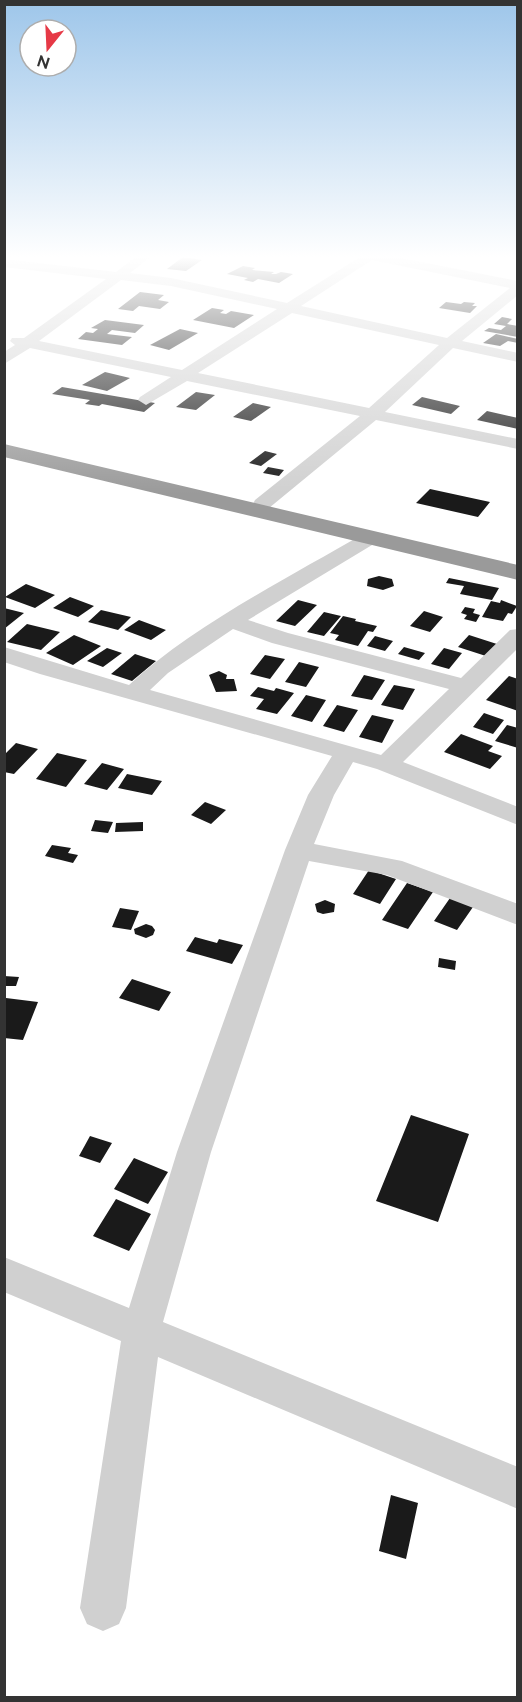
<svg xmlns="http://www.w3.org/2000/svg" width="522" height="1702" font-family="Raleway,sans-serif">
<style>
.building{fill:#1a1a1a}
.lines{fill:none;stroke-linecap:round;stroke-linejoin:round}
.minor{fill:#d0d0d0;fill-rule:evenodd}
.highway{fill:#9a9a9a;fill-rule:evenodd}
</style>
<rect width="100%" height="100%" fill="#fff"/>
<!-- building -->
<path class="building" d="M183,257L202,260L186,271L167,269Z
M243,266L255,268L252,270L274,272L271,274H276L281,272L293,274L279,283L258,279L253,282L244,280L248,278L227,274Z
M140,292L164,295L158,300L169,302L160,309L139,306L133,311L118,309Z
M446,302L461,304L464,302L475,303L472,306H477L470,313L439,308Z
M212,308L224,310L220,313L226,314L231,311L254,315L234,328L193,320Z
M502,317L512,319L507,324L518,326V337L484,331L489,328L501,330L506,326L494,324Z
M105,320L144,325L135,333L112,330L107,334L132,337L122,345L78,339L86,332L93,333L98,329L91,328Z
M180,329L198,333L169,350L150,345Z
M496,334L518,339V343L508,341L500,346L483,343Z
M105,372L130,378L107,391L82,385Z
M62,387L155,403L144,412L102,404L99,406L85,404L90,400L52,394Z
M196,392L215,395L196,410L176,407Z
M422,397L460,406L451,414L412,405Z
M253,403L271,407L251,421L233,417Z
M487,411L518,418V429L477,420Z
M265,451L277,454L261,466L249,463Z
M268,467L284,470L279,476L263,473Z
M430,489L490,502L478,517L416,503Z
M379,576L392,579L394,586L383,590L367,586L368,579Z
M449,578L499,588L492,600L460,594L464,586L446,583Z
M26,584L55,595L35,608L5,597Z
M70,597L94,606L78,617L53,608Z
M298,600L317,605L295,626L276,621Z
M501,600L517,606L512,614L508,613L503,621L482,617L491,601L500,603Z
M465,607L475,609L473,613L480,615L476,622L464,619L467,615L461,613Z
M4,608L24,613L4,629Z
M101,610L131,617L118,630L88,622Z
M424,611L443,617L430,632L410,626Z
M324,612L341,616L324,636L307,632Z
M343,616L356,619L355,621L377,626L373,632L368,631L358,646L335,640L339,635L330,633Z
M139,620L166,630L151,640L124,630Z
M27,624L60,632L41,650L7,642Z
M74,635L101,646L73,665L46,653Z
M469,635L500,645L489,657L458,647Z
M375,636L393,641L385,651L367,646Z
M404,647L425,653L419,660L398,654Z
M107,648L122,653L103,667L87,661Z
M444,648L462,653L449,669L431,664Z
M135,654L156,661L132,681L111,674Z
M265,655L285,659L270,679L250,674Z
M299,662L319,667L306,687L285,682Z
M219,671L227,675L226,679H234L237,691L216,692L209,675Z
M364,675L385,680L372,700L351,696Z
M509,676L518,679V711L486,700Z
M394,685L415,689L403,710L381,705Z
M258,687L274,691L276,688L294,693L277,714L256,709L264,699L250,696Z
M306,695L326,700L312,722L291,716Z
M337,705L358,710L344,732L323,726Z
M484,713L504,720L493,734L473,727Z
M372,715L394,720L382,743L359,737Z
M507,725L518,728V748L495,741Z
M461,734L493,746L488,751L502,756L490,769L444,752Z
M16,743L38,749L14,774L4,772V755Z
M57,753L87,760L66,787L36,779Z
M102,763L124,769L107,790L84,784Z
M127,774L162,781L152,795L118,788Z
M205,802L226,810L211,824L191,815Z
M95,820L113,822L108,833L91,831Z
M143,822V831L115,832L116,823Z
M52,845L71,848L68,853L78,855L73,863L45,856Z
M369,870L396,879L380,904L353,894Z
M407,883L433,892L408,929L382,920Z
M450,898L473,907L457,930L434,921Z
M325,900L335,904L334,912L323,914L317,912L315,904Z
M120,908L139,911L131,930L112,927Z
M146,924L152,926L155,930L153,935L146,938L135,934L134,929Z
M195,937L217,943L219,939L243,945L232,964L186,951Z
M439,958L456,961L455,970L438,967Z
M4,976L19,977L16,986H4Z
M132,979L171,992L159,1011L119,998Z
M6,998L38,1002L23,1040L4,1038Z
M411,1115L469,1134L438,1222L376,1201Z
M90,1136L112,1143L100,1163L79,1156Z
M134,1158L168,1172L148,1204L114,1189Z
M116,1199L151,1214L129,1251L93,1236Z
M391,1495L418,1503L406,1559L379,1551Z"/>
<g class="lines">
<!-- minor -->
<path class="minor" d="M138,255H153L130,273L171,278L287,303L360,257L359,255H386L518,281V295L462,341L518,353V362L453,348L385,412L518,439V449L376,420L269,508H255L253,504L255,500L360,416L187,381L146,405L138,400L140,397L171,377L30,348L4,364V352L15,345L10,341L12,338H24L106,279L4,267V259L116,272ZM372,260L510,288L447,338L301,306ZM121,280L171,286L277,309L182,370L39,341ZM292,313L439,345L369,408L198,373Z
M370,532L377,534L380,538L377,542L248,620L288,633L461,678L510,630L518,629V648L403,762L518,807V825L377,769L353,762L334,795L314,844L402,861L518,904V925L387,875L309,861L211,1152L163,1322L518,1467V1509L158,1357L126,1608L119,1624L103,1631L87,1624L80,1608L121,1341L4,1292V1257L129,1308L177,1152L285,850L308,795L332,756L40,674L4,662V647L129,685C192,626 288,578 363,534ZM233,629L272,643L449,689L381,755L150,690L168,673Z"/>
<!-- highway -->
<path class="highway" d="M4,444L518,565V580L4,457Z"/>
</g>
<!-- sky -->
<linearGradient id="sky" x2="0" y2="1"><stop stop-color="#9ec6ea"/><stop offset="0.52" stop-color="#fff"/><stop offset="1" stop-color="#fff" stop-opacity="0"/></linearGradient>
<rect width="522" height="494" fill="url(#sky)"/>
<!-- border -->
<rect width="522" height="1702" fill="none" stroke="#333333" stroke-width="12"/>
<!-- north arrow -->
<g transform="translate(48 48) rotate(198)"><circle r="28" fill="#ffffff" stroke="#adadad" stroke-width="1.5"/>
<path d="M0-4.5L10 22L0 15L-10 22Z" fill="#e63946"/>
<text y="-9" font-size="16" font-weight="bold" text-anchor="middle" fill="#333333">N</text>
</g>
</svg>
